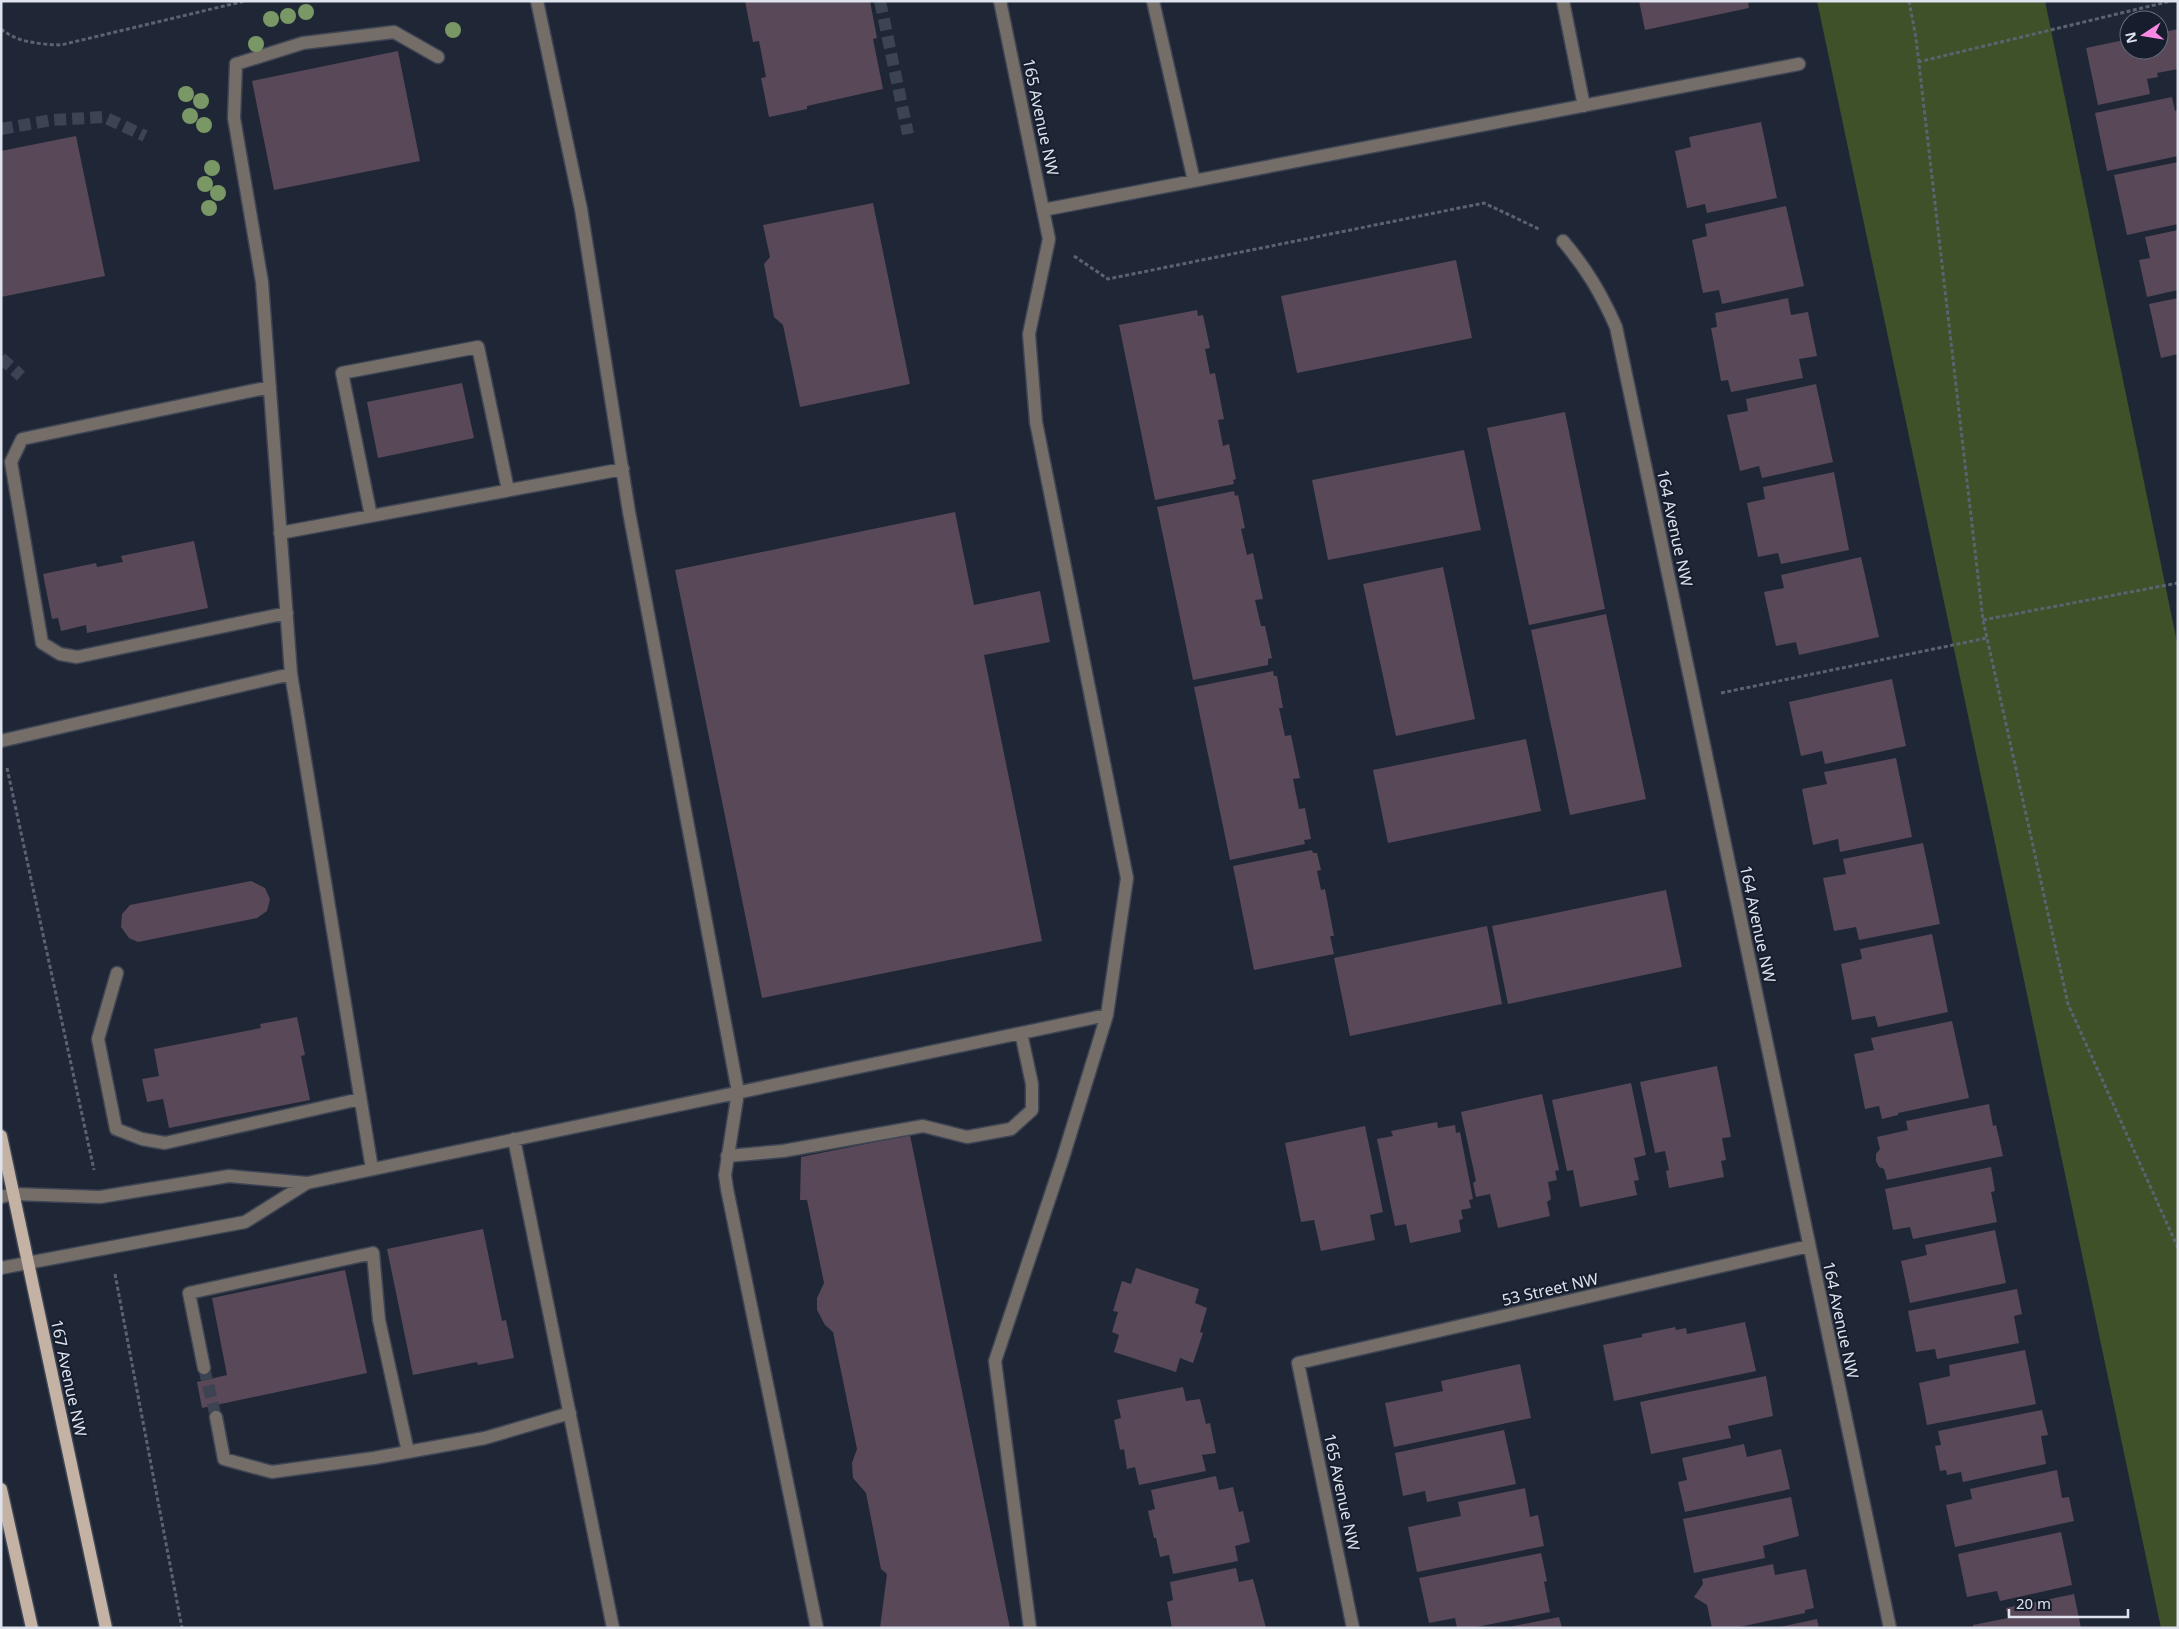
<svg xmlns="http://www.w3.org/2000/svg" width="2179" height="1629" font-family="'Noto Sans',sans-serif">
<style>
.green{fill:#3e5128}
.building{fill:#584858}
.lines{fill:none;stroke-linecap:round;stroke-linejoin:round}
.minor-tunnel{stroke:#3c4352;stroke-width:12;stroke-dasharray:12 6;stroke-linecap:butt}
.minor-casing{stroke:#3e4554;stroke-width:15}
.major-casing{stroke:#3e4554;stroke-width:15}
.path{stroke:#5b6270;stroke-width:3;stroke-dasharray:4 2.5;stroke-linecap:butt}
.minor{stroke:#756d67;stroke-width:12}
.major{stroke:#c4b3a5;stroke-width:12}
.tree{fill:#799866}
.labels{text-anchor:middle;stroke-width:4;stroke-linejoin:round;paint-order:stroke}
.street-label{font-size:16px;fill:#dee3ee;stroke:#161e2d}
</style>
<rect width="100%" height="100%" fill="#1f2737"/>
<!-- green -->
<path class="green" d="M1817,1H2045L2178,647V1628H2161Z"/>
<!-- building -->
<path class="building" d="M745,1H870L877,38L873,39L883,89L807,106V109L769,117L761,78L766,77L759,41L753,42Z
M1639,1H1748L1749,8L1645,30Z
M2178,29V69L2157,73L2158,77L2147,79L2150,94L2098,105L2086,48L2129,39V50H2159V33Z
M398,51L420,161L274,190L252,81Z
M2172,97L2175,111L2178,110V156L2107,171L2095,113Z
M1761,122L1777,198L1707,213L1705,204L1687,208L1675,151L1691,147L1689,137Z
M76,136L105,276L1,297V151Z
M2178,162V224L2127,235L2114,175Z
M873,203L910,384L800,407L783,325L774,317L764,264L770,257L763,225Z
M1786,206L1804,286L1722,304L1719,290L1703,293L1692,240L1707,236L1705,224Z
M2178,230V290L2147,297L2139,260L2150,258L2145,237Z
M1456,260L1472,338L1297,373L1281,296Z
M1788,298L1791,315L1808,312L1817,356L1799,359L1803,378L1731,392L1728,380L1721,381L1711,328L1717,327L1715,313Z
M2178,298V354L2161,358L2149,304Z
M1197,310L1198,316L1203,315L1210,348L1205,349L1210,374L1215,373L1224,419L1218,420L1223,446L1229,444L1236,479L1233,480L1234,484L1155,500L1119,325Z
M462,383L474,438L378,458L367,402Z
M1816,384L1833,462L1762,478L1759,466L1740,471L1727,415L1748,411L1746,399Z
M1565,412L1605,609L1529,625L1487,428Z
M1464,450L1481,530L1328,560L1312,480Z
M1834,472L1849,550L1781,564L1778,553L1758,557L1747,503L1765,499L1763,487Z
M1234,491L1235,496L1238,495L1245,528L1241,529L1247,555L1253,553L1263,599L1255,600L1261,626H1265L1272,658L1268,659V665L1193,680L1157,507Z
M955,512L974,605L1040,591L1050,642L984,655L1042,941L762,998L675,570Z
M194,541L208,608L87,633L86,625L61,631L58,618L52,619L43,574L96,563L97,567L123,562L121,556Z
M1861,557L1879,637L1799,655L1796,642L1776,646L1764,592L1784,588L1781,575Z
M1443,567L1475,719L1396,736L1363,584Z
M1606,614L1646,799L1570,815L1531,630Z
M1273,671L1274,676H1277L1283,708H1279L1285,736L1291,735L1300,778L1293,779L1299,809L1305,808L1311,839L1304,840L1305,844L1230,860L1194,687Z
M1892,679L1906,746L1825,764L1822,751L1801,756L1789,702Z
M1526,739L1541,811L1388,843L1373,770Z
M1896,758L1912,837L1840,852L1838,839L1813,845L1802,789L1827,784L1824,772Z
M1923,843L1940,924L1859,940L1856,927L1834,931L1823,878L1846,874L1843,859Z
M1312,850L1313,853H1317L1321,870L1317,871L1321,890L1325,889L1334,936H1330L1334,954L1254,970L1233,866Z
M251,881L265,888L270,899L267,911L257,918L138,942L129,938L121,927L122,914L130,905Z
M1666,890L1682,967L1508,1004L1492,926Z
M1487,926L1502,1004L1350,1036L1334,958Z
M1932,934L1948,1012L1878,1027L1875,1016L1852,1020L1841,964L1862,959L1860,949Z
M297,1017L305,1055L301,1056L310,1100L169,1128L163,1099L147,1102L142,1079L159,1076L154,1049L261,1028L260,1024Z
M1952,1021L1969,1098L1898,1113V1115L1882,1119L1879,1106L1865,1109L1854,1054L1874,1050L1871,1038Z
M1717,1066L1731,1137L1722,1138L1726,1160L1721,1161L1724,1177L1669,1188L1666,1171L1669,1170L1665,1151L1655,1153L1640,1082Z
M1631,1083L1646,1155L1634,1158L1639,1180L1634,1181L1637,1195L1580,1207L1573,1170L1567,1171L1552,1100Z
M1542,1094L1559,1170L1555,1171L1557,1180L1548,1182L1551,1199L1547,1202L1550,1216L1498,1228L1490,1194L1476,1197L1473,1183L1476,1181L1461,1112Z
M1989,1104L1993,1126L1996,1125L2003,1156L1887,1180L1884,1169L1879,1167L1876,1161V1154L1880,1149L1877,1137L1908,1130L1906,1121Z
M1437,1122L1438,1128L1455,1125L1456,1133L1460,1132L1473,1199L1469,1200L1471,1208L1461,1210L1463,1219L1459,1220L1461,1232L1410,1243L1406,1224L1395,1226L1377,1139L1393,1136L1391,1131Z
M1365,1126L1383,1212L1370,1215L1375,1240L1321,1251L1314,1220L1301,1222L1285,1143Z
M910,1135L1010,1628H880L887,1574L881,1569L866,1493L853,1478L852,1463L857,1449L833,1332L825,1325L817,1310V1298L824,1283L807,1200H800L801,1157Z
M1991,1167L1995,1191L1991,1192L1997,1222L1913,1239L1910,1227L1893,1230L1885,1189Z
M483,1229L502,1321L506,1320L514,1358L478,1365L477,1362L413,1375L387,1249Z
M1995,1230L2006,1283L1910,1303L1901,1261L1927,1255L1925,1245Z
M1136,1268L1199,1289L1195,1303L1207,1308L1200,1332L1203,1333L1193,1363L1180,1358L1176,1372L1114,1352L1119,1335L1112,1332L1118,1312L1113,1311L1122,1281L1131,1284Z
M345,1270L367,1373L202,1408L197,1382L227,1375L212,1298Z
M2017,1289L2022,1314L2014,1316L2019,1343L1937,1359L1935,1349L1916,1352L1908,1311Z
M1745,1322L1756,1371L1614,1401L1603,1345L1642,1337V1334L1675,1327L1676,1330L1686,1328L1687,1334Z
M2025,1350L2036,1404L1927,1425L1919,1383L1950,1376L1949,1365Z
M1520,1364L1531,1418L1394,1447L1385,1403L1443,1391L1441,1381Z
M1766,1376L1773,1416L1728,1426L1731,1438L1651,1454L1640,1402Z
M1183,1387L1186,1401L1200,1399L1206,1424L1210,1423L1216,1453L1202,1455L1206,1471L1139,1485L1135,1467L1127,1469L1124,1449L1120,1450L1114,1420L1121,1418L1117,1400Z
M2042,1410L2048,1435L2041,1436L2046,1464L1963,1482L1961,1472L1947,1475L1946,1470L1940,1471L1935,1446L1941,1445L1938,1431Z
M1504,1430L1516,1484L1427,1502L1425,1491L1403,1496L1395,1453Z
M1744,1444L1747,1457L1781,1449L1790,1489L1685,1512L1678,1482L1687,1480L1682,1458Z
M2057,1470L2062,1498L2069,1497L2074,1521L1955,1547L1946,1505L1972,1499L1970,1489Z
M1216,1476L1219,1490L1233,1487L1239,1512L1243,1511L1250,1542L1235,1546L1238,1561L1173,1574L1169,1555L1160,1557L1156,1538H1154L1148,1511L1155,1509L1151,1490Z
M1525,1488L1530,1517L1538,1515L1544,1546L1417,1572L1408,1527L1461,1516L1458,1502Z
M1791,1497L1799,1536L1763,1546L1765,1558L1694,1573L1683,1519Z
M2061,1532L2072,1585L2000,1601L1997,1591L1967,1597L1958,1554Z
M1541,1553L1547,1581L1544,1582L1550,1612L1472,1628H1457L1455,1618L1429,1623L1419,1578Z
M1773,1564L1775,1575L1806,1569L1814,1608L1805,1610V1613L1735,1628H1712L1707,1605L1694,1597L1703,1584L1702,1579Z
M1236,1568L1239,1582L1253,1579L1266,1628H1172L1167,1602L1173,1600L1170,1582Z
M2074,1594L2081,1628H1973V1625L2008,1618L2006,1608Z
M1559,1617L1562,1628H1509V1627Z
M1817,1619L1819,1628H1780V1627Z"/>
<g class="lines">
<!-- minor-tunnel -->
<path class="minor-tunnel" d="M880,1L908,134
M1,129L52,120L104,117L145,136
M1,358L21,376
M204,1368L216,1417"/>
<!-- minor casing -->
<g class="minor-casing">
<path id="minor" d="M537,1L581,209L629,512L738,1092L725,1175L727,1189L817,1628
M1000,1L1049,239L1029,334L1036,422L1127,878L1107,1015L1062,1161L995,1361L1030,1628
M1153,1L1194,181
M1563,1L1584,106
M1043,210L1799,64
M1563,241C1586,268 1601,293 1616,327L1890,1628
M270,387L22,439L11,462L42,643L60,654L77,657L287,613
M371,516L342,373L478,347L508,490
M280,533L623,469
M1,741L291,674
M117,973L98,1039L116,1129L142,1139L165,1143L360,1099
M514,1139L613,1628
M727,1156L783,1151L923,1126L967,1137L1011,1129L1032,1110V1084L1021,1033
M372,1169L291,674L262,282L234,118L236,64L303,43L394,32L438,57
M307,1183L1107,1015
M1,1197L14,1194L100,1197L229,1176L307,1183L245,1222L1,1268
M204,1368L189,1293L373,1253L379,1320L408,1452
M216,1417L224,1459L272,1472L374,1458L485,1438L570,1413
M1353,1628L1298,1363L1809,1246"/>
</g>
<!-- major casing -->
<g class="major-casing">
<path id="major" d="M1,1136L106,1628
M1,1489L32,1628"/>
</g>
<!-- path -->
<path class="path" d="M1909,1L1916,38L1983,620L1987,638L2068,1004L2178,1248
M1,29C18,43 40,44 61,45L245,1
M1918,62L2171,1
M1074,256L1108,279L1484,203L1539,229
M1983,620L2178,583
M1721,693L1987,638
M7,768L94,1170
M115,1274L182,1628"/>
<!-- minor -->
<use href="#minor" class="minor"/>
<!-- major -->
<use href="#major" class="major"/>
</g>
<!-- trees -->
<g class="tree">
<circle cx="306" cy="12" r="8"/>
<circle cx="288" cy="16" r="8"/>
<circle cx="271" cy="19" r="8"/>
<circle cx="453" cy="30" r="8"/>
<circle cx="256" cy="44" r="8"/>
<circle cx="186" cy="94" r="8"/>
<circle cx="201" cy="101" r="8"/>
<circle cx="190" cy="116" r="8"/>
<circle cx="204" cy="125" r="8"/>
<circle cx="212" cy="168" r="8"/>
<circle cx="205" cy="184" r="8"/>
<circle cx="218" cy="193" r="8"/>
<circle cx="209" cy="208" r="8"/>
</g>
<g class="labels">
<!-- street labels -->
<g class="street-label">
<text transform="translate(1041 117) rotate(78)" y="6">165 Avenue NW</text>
<text transform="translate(1675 528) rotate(78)" y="6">164 Avenue NW</text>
<text transform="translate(1758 924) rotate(78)" y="6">164 Avenue NW</text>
<text transform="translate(1550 1289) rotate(-13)" y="6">53 Street NW</text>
<text transform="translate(1841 1320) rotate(78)" y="6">164 Avenue NW</text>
<text transform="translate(69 1378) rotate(78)" y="6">167 Avenue NW</text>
<text transform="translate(1342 1492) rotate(78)" y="6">165 Avenue NW</text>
</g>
</g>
<!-- border -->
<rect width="2179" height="1629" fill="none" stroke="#dee3ee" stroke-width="5"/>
<!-- north arrow -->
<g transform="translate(2144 35) rotate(258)"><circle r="24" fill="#161e2d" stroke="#666d7a"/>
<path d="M0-4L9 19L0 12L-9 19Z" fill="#fb87e5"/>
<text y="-8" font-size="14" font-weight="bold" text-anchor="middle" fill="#dee3ee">N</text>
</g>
<!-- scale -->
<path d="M2009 1609v8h119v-8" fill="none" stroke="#dee3ee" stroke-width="2.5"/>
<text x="2016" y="1609" font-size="15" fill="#dee3ee" stroke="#161e2d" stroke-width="4" paint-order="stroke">20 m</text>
</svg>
